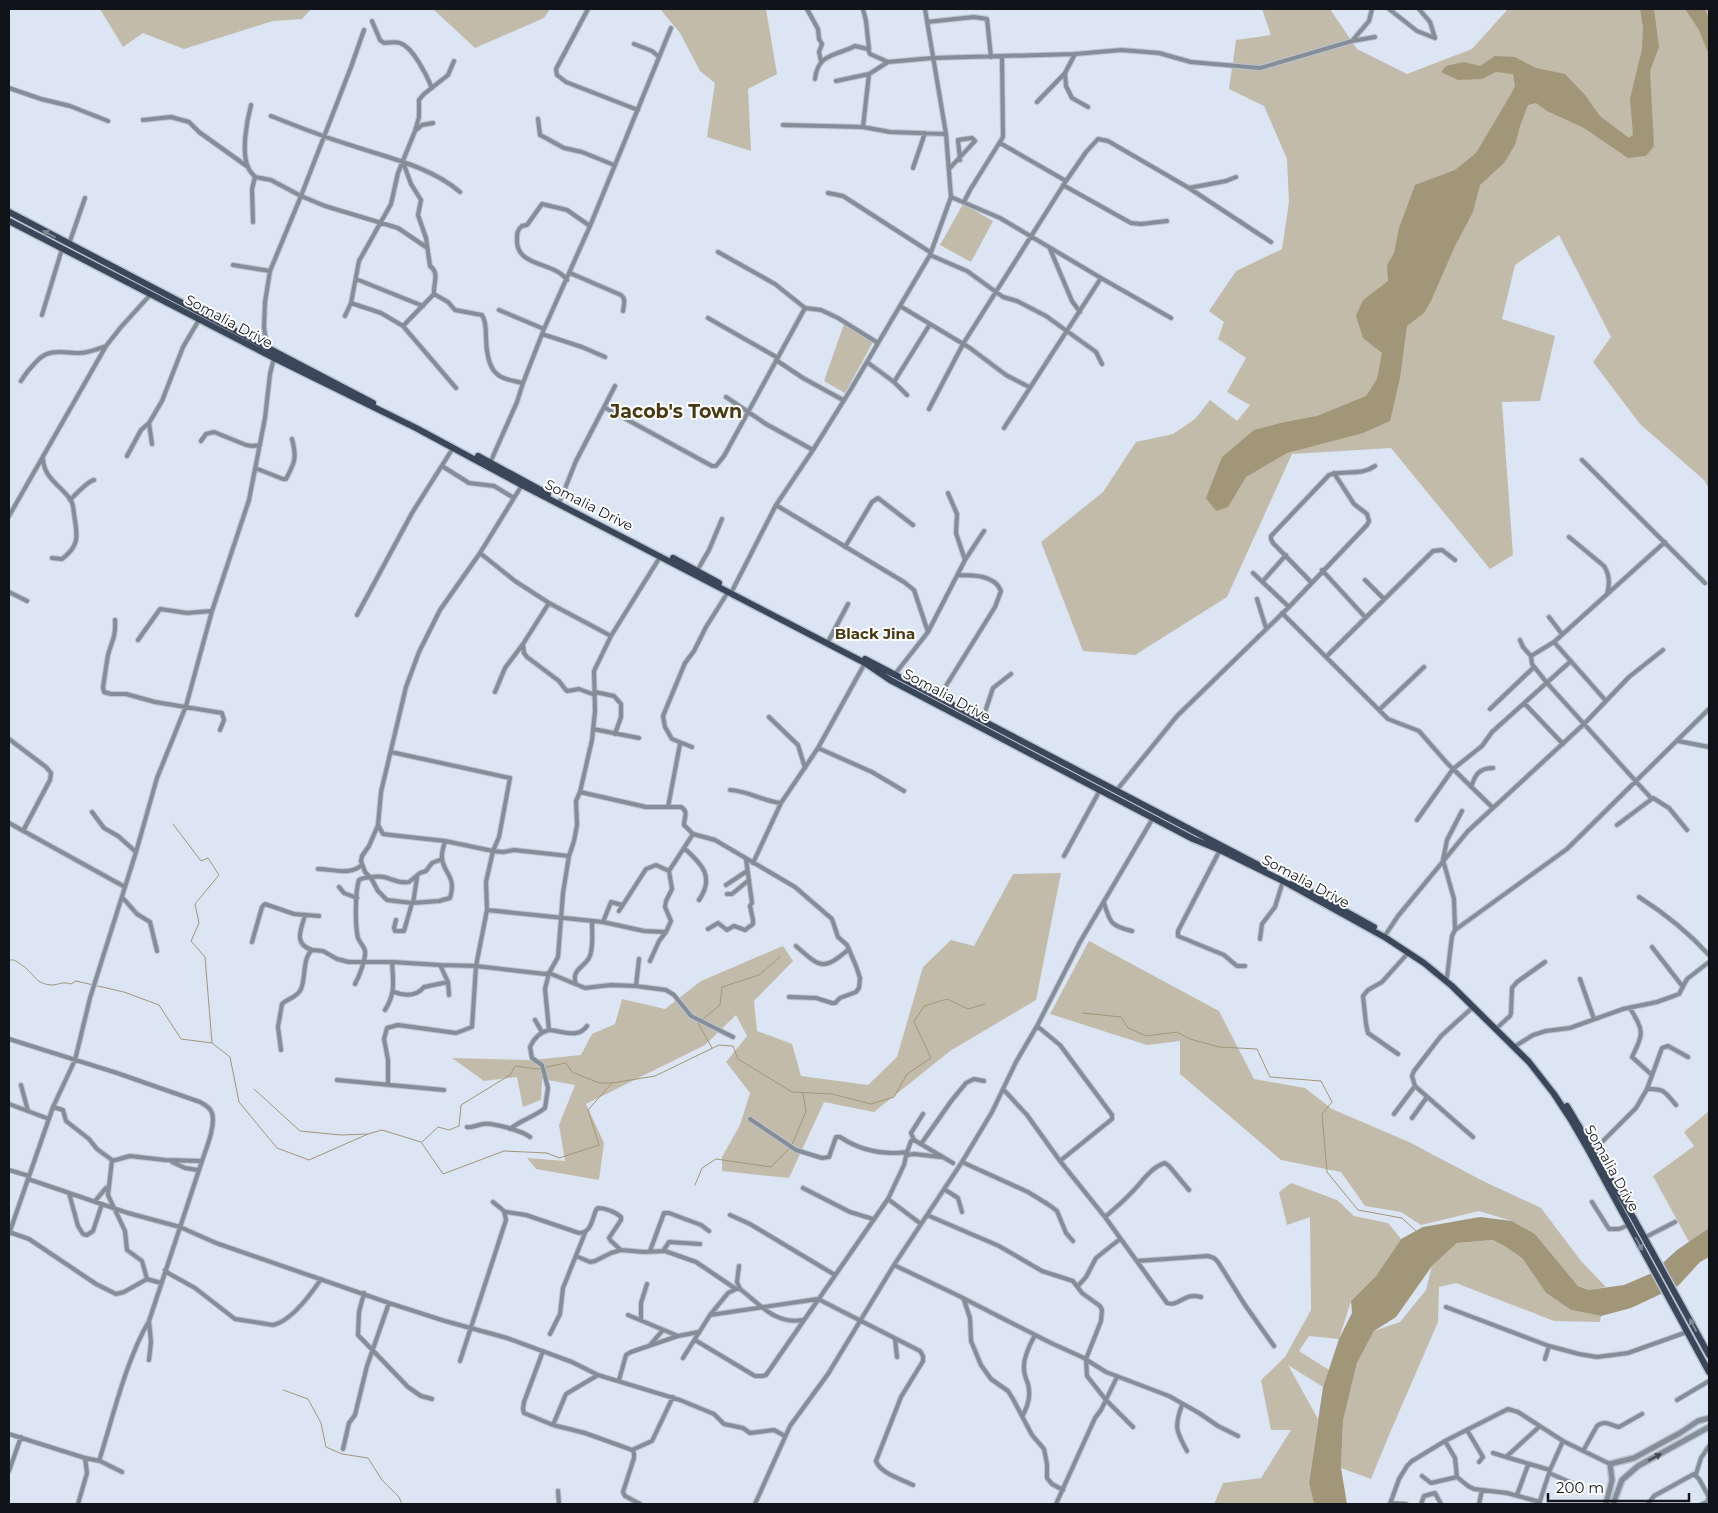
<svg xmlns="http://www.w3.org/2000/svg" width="1718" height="1513" font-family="Montserrat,sans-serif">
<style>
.green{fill:#c3bba9}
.water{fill:#a29679}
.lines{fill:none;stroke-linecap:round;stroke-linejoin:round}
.stream{stroke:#a29679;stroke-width:1}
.minor-casing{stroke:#bbc3d1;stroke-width:6}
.tertiary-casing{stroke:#bbc3d1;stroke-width:8}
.primary-casing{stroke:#bbc3d1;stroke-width:9}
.minor{stroke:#858d98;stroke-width:4}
.tertiary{stroke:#858d98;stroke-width:5}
.primary{stroke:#3a4659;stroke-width:6}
.oneway{fill:#7f8793}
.oneway2{fill:#454a52}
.labels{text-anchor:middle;stroke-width:4;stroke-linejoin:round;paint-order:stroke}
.street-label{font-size:14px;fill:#101318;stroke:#fff}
.neighbourhood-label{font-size:15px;font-weight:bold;fill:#483911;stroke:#fff}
.district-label{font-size:19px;font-weight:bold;fill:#483911;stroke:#fff}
</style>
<rect width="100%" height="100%" fill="#dbe5f4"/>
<!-- green -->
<path class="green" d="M100,9H311L302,19L273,21L184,49L143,33L123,47Z
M433,9H550L544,18L475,48Z
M660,9H766L777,74L748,89L751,151L707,137L715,83L700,71L680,33Z
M1262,9H1330L1357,49L1407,74L1472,49L1508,9H1709V489L1704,480L1640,424L1593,362L1611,337L1559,235L1515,265L1502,319L1555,336L1540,401L1502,402L1513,555L1490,569L1391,448L1292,454L1227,597L1135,655L1083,651L1041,542L1103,492L1136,442L1173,434L1195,419L1210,400L1237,421L1250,405L1227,392L1246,358L1218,339L1224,322L1209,311L1236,271L1282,249L1289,202L1287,159L1264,106L1229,89L1236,40L1271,35Z
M963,204L993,221L971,262L940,245Z
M844,324L873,342L845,393L824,381Z
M1061,873L1036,1000L950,1051L874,1112L824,1102L789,1178L722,1171V1157L740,1125L750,1093L726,1062L747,1036L736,1015L705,1045L586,1104L604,1143L599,1180L536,1169L527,1158L565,1161L559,1125L575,1085L542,1079L541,1100L523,1107L517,1077L484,1081L452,1058L532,1060L581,1055L592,1034L615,1024L622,999L665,1009L701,981L783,946L793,961L754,1001L757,1031L792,1044L801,1076L868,1085L897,1057L923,967L951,940L974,946L1013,874Z
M1089,941L1219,1011L1254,1079L1305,1088L1332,1109L1409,1142L1485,1182L1541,1208L1581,1261L1606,1287L1588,1290L1578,1286L1535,1234L1512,1221L1479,1211L1421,1225L1401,1212L1365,1206L1341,1172L1281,1160L1180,1074V1041L1147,1045L1050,1014Z
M1709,1111V1228L1689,1242L1653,1176L1694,1146L1684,1132Z
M1291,1183L1337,1200L1354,1216L1388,1223L1401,1239L1376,1276L1351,1301L1339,1339L1309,1336L1299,1351L1329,1370L1323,1387L1288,1365L1318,1419L1309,1483L1314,1504H1214L1223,1483L1261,1478L1291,1430H1271L1261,1380L1285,1357L1311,1310L1310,1217L1287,1225L1279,1192Z
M1493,1240L1506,1247L1522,1258L1546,1293L1571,1310L1601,1316L1600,1322L1554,1321L1456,1283L1439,1287L1438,1322L1389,1435L1371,1479L1341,1468L1343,1421L1357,1363L1374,1331L1400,1322L1426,1290L1432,1266L1457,1243Z"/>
<!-- water -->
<path class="water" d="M1640,9H1654L1659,47L1650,71L1654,146L1646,156L1628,158L1584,128L1547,111L1536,103L1528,105L1520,126L1515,145L1504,163L1480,185L1473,212L1455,246L1431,301L1424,313L1407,326L1400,378L1390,421L1363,433L1287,453L1246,477L1228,507L1216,511L1206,498L1222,457L1254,430L1285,422L1317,416L1366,396L1377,379L1382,353L1363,338L1356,316L1363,300L1388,281L1387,265L1394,253L1399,228L1415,185L1455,170L1476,153L1511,94L1515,86L1513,74L1496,72L1482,79L1458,80L1441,72L1446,66L1464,62L1480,66L1495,56L1515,57L1536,68L1565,74L1585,95L1600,116L1629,138L1633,135L1630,99L1642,49L1643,28Z
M1685,9H1705L1709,19V55L1699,30Z
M1480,1217L1512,1221L1535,1234L1578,1286L1588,1290L1624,1285L1652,1273L1677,1250L1709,1228V1257L1700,1262L1678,1286L1631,1308L1601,1316L1571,1310L1546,1293L1522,1258L1506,1247L1493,1240L1457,1243L1432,1266L1396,1317L1374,1331L1357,1363L1343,1421L1341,1468L1347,1504H1314L1309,1483L1323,1387L1339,1339L1352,1313L1351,1301L1376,1276L1401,1239L1423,1227Z"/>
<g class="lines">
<!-- stream -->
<path class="stream" d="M173,824L201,861L208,858L219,875L195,904L199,923L191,941L205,957L212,1043L230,1057L239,1102L277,1148L309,1160L368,1134L382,1130L421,1142L443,1174L504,1151L547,1153L559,1158L599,1145L588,1110L612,1083L655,1076L719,1045L733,1046L738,1059L792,1092L832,1094L871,1104L894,1097L907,1074L931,1058L914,1022L924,1006L947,999L968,1009L985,1004
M9,960H14C19,963 24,966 28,970C36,978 38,984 51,985C60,985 61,981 71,984L76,981L124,992L159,1005L181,1039L212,1043
M1083,1013L1121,1017L1128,1028L1146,1036L1177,1032L1190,1039L1219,1047L1257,1049L1270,1077L1321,1081L1332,1102L1322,1114L1327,1172L1358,1210L1402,1218L1417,1232
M703,1019L720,1005L722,987L759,975L780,957
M700,1022L698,1023L712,1048
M254,1089L300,1131L341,1135L367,1134
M422,1142L438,1127L449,1130L459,1126L461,1105L510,1075L515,1066L537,1069L566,1063L572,1072L599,1083H612
M792,1145L806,1111L803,1093
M695,1185L702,1168L716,1159L771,1167L789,1149
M283,1390L308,1399L321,1423L326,1447L342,1454L368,1458L382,1480L399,1497L402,1504"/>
<!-- minor casing -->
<g class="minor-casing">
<path id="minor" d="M588,9L556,69L557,75L566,82L638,110
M807,9L818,29L819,39L822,44L819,52L821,61
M863,9L866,21L869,49
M1389,9L1417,31L1435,38
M1419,9L1430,22L1435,38
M372,21L380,40L384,43C389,43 395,41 400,43C413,47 427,76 432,88
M927,22L974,17L987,19L991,57
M1352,41L1375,37
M634,44L652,51L658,56
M1075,54L1065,73L1066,86L1072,98L1088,107
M815,79C818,53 836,56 855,46L868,49L870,54L888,62L933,58L1075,54L1121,50L1159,53L1191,62L1260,68L1352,41L1369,21L1372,9
M836,81L869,74L888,62
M9,88L41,99L70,106L108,121
M1037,102L1065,73
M251,105C247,120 241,152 248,167C249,171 253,174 255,177L252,189L253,222
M271,116C296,126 321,136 347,144C385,157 430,166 460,192
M538,119L540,135L544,137L564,148L582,152L614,165
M143,120L171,117L189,122L199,132L248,167
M433,123L422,125L415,131L419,117V100L424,94L448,75L454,61
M783,125L863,127L890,132L946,134
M863,127L869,74
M1000,143L1066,181
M403,162L411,184L421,200L418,215L426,238L430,266C440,273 433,284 434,294L448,302L455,310L482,315C486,321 486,330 486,337C486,348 488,367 497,374C503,380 515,381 523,383
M913,168L925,133
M949,169L975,141L972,138L958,140L960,160
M255,177L271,180L301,196L325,206L398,228L426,247
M1063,185L1131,223L1141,224L1167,221
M1189,188L1226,181L1236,177
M828,193L843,196L930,252
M951,197L1000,218L1101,278L1004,428
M964,202L970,190L1003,137L1002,57
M69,244L85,198
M1050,249L1072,301L1080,312
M718,252L775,284L805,308L821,310L838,318L878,343
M930,255L967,271L1003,297L1017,301L1046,316L1096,352L1102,364
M233,265L270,271
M570,273L621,295C626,299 624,304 623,311
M1101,278L1171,318
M356,279L423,306
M567,280C555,262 517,267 517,241C517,234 517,230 522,226L527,225L542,204L567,210L590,226
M351,303L381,313L403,326L456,388
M900,306L970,348L1006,375L1029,387
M499,310L544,329
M42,315L62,249
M345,316L351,303L359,261L391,204L398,173L415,131
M708,318L778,358
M403,326L434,294
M542,334L582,347L605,357
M267,348L264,327L265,302L270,271L301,196L351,67L364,30
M776,360L803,378L843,400
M867,362L894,382L907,395
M21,381C25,374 32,366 38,360C49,348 65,353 79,353C88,353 98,349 106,346
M894,382L930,324
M726,397L766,424L813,450
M604,407L712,466H716L724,456L805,308
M929,409L963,344L1066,181L1086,152L1098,139L1108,141L1189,188L1271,242
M149,423L152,444
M201,441L206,434L214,432L246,445L252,446L260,445
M127,456L141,430L149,423L162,401L183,347L199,320
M43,459C44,478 60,485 70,499C74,504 73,509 74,514C77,535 81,544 62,559L52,558
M1582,460L1705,583
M490,463L517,402L523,383L544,329L590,226L671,28
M442,466L469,483L494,486L514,498
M255,468L283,479H286C295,462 297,458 292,439
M948,493L957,514L956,533L965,560
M70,500C76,494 88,481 94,480
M560,501L576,461L615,386
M776,505L904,582L914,590L928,632
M9,516L106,346L121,327L151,294
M1569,537L1604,566C1610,575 1610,584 1607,594
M845,547L872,502L878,498L913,525
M480,553L515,581L549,603L611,636
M1322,570L1365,617
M697,571L709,550L722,519
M1253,573L1289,607
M1365,580L1384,599
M1263,581L1286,555
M1311,582L1273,543L1271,539V536L1329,475C1345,469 1359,477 1375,466
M9,592L27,601
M731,593L776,505L813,450L851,389L930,255L951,197L946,134L925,9
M1257,599L1266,628
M549,603L523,644L524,653L527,657L559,681L565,689L567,691L579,689L595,695
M1282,613L1388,719L1419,731L1447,763L1493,808
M357,615L412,513L453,448
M1549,617L1562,634
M115,620C116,637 112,640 108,655C106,666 105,676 103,687L104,692L111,694H126L155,702L222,713L224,720L220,730
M138,640L160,609L187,613L212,611
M829,640L848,604
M1520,640L1523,647L1531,656L1532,664L1547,683L1651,798
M1327,656L1433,551L1442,550L1455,560
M1531,656L1554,642
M895,674L928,632L965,560L984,531
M495,692L505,668L523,644
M595,692L614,696L621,704V717L615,734
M939,697L995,607L1001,591C995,575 973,575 958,575
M1606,701L1554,642L1665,542
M1525,704L1563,744
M1490,709L1534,667
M1379,710L1424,667
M769,717L798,745L805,768
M982,721L993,688L1011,674
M593,729L639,738
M9,739L46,767L51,773L50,780L23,831
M1678,741L1709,747
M692,747L672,739L665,727L663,716L685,663L694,651L706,627L728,592
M818,748L872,772L904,791
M1471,787C1475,775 1479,768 1493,768
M730,790C748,791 763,801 781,803
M1116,791L1177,716L1289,607L1367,525L1369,521L1367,514L1354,504L1334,473
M580,792L646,807H681C689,812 684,817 684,825L693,834L715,840L795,887L832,919L838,937L847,945L856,966L860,978L859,988L856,992L840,998L835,1003H832L816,998L789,997
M668,807L680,744
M92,812L104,828L118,836L136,852
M1417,820L1453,769L1482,746L1492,732L1571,661
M9,823L125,887
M378,825L383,834L391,835L445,841L493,851L503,852L514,850L569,856
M1617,825L1653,798L1669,808L1687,830
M445,841C444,846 441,853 442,858C443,873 457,876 450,898L439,901L412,903L387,900L378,891L371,878L365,872L361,861L362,856L369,846L378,825L381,792L406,687L419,652L440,610L480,553L522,485
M684,848C702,864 715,877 699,900
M1220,850L1178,931V936L1224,955L1237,966H1245
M1064,856L1100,790
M753,863L781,803L818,748L865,663
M318,869C334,869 349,876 362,865
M726,885L747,871
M339,887L344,893L357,898
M727,894H732L749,880
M122,897L137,914L150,922L157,951
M1639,897C1664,913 1689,933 1709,955
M413,903L417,878
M1104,903C1110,923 1111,926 1132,931
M487,910L603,922L644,931L666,932
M619,911L646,869L656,865L669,871
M305,915C301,930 293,944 312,950
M396,920L394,928L395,931H404L412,903
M603,922L611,902L622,905
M708,929L718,923L727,930L734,926L745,930L753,924V920L750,906L752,903L746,859
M1455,930L1454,899L1443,860L1447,840L1462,811
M1386,934L1398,916L1468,831L1584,724L1629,677L1663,650
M1260,939L1262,924L1275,907L1283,881
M252,942L262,907L265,904L294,914L319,916
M796,946C821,968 823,971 849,949
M1652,947L1683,987
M650,961L659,941L666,932L671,921L665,907L666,901L672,889L669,871L693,834
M1580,979L1594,1019
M1444,980L1447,977L1452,936L1455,930L1567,849L1709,709
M355,984C359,977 366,959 365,951C364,946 360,943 358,938C355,926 355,891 359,880C364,877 378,876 384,877C393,879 399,884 409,882L420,873L426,871L432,863L442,859
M576,984C571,970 583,968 589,958C594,949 592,932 592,922
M636,986L666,990L674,995L691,1016L733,1037
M394,992C405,996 416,997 424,987L448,982
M449,995L448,982L440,965L476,966L545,974L549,973L558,957L563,893L569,856L574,841L577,825L576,801L580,792L592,740L595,711L594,671L611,636L660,557
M1630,1008C1644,1032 1644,1032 1632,1057L1652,1075
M385,1010C396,993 393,981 392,962
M535,1020L542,1032
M587,1026C578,1039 563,1031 549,1030L545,989L549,973L585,988L611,985L636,986L639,959
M1037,1026L1060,1045L1112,1115V1119L1060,1161
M1499,1026L1510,1016L1511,1013L1512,988L1517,982L1545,962
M9,1039L117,1073L200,1102C205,1105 210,1107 212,1113C216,1125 206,1149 202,1161L149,1321C126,1360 113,1417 99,1461
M1517,1045L1533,1035L1546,1031L1570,1028L1623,1009L1657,1002L1671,997L1679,994L1687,979L1709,962
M281,1050L278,1027L282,1004C288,998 297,998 301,989C306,978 302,959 312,950L323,951L337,959L349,962H392L440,965
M1398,1054L1368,1033L1366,1024L1363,996L1368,990L1382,982L1408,953
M337,1080L444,1090
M388,1084V1060L384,1039L387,1028L398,1025L456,1033L472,1027L476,966L487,910L486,882L493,851L499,837L510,778L391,752
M21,1085L28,1111
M1003,1089L1027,1115L1060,1161L1105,1217L1167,1303C1180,1307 1183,1292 1201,1297
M1647,1089C1664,1088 1665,1092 1676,1105
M9,1104L49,1119
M53,1107L63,1110L66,1121L89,1139L97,1149L112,1160L108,1195L125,1231L127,1250L142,1261L147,1279L161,1283
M1394,1114L1415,1086
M1412,1118L1427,1097
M750,1119L796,1150L822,1158L829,1157L836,1137H840C861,1151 883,1155 907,1152L911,1141L914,1140L953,1163
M467,1127C473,1128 477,1125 483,1124C491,1122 523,1131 530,1137
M510,1129C521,1120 534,1117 545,1108L548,1088L542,1065L532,1058L530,1047C534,1038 540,1032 549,1030
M1473,1137L1415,1086L1412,1076L1414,1071L1441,1036L1473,1007
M914,1140L911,1133L923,1114
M921,1144L952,1100L966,1083L974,1079L984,1081
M1594,1150L1636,1108L1647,1089L1662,1048L1668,1046L1688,1057
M907,1155L914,1154L941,1157
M112,1161L130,1156L165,1160L202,1161
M172,1162L185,1168L198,1170
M962,1162L1028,1192L1049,1205L1057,1211L1066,1233L1073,1241
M9,1170L29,1176
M28,1179L128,1213L180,1227L216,1243L389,1303L445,1321L507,1338L572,1362L598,1375L680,1400L714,1414L724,1424L743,1428L750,1433L774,1430L785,1436
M803,1188L850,1212L873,1219
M944,1189L958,1198L962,1212
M69,1193L78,1226L83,1234L87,1235L93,1231L102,1204
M888,1199L904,1165L907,1152
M95,1201L106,1188
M1592,1202L1609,1229H1619L1629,1225
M506,1212L526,1215L579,1233C591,1233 592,1220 596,1210L598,1208C605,1208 616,1212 621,1217V1220L609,1238L611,1241L621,1250
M730,1215L750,1224L835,1275
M927,1215L999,1246L1042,1271L1073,1281L1082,1293L1100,1306L1102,1310L1101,1321L1086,1359L1087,1376L1106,1400L1133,1427
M1105,1217C1114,1209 1124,1201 1132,1192C1142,1182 1151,1167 1165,1163L1169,1166L1189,1190
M9,1232L29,1239L96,1284L116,1294L124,1292L147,1279
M9,1234L53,1107L75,1060L90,998L136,852L157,778L186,706L212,611L249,500L265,418L270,374L274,358
M1644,1238L1675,1222
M650,1251L664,1213H669L701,1225L709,1231
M663,1251L669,1242L700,1244
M576,1256L590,1262L595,1261L611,1253L621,1250L644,1252L665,1251L696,1262L736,1289
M1137,1261L1208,1256L1214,1258L1218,1262L1245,1305L1274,1346
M894,1265L957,1295L1051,1343L1082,1357L1106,1372L1169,1396L1199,1413L1218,1426L1238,1436
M739,1266L737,1282L740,1289
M165,1270L168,1273L195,1288L235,1319L273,1325C291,1321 311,1294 321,1279
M1078,1286L1086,1277L1096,1258L1120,1239
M364,1293L359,1312L358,1335L408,1387L421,1396L432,1399
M964,1300L970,1318L971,1341L981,1365L991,1379L1008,1391L1013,1399L1032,1435L1044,1449L1047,1464V1478L1052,1484L1063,1490
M1446,1307L1549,1346L1579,1354L1597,1357L1628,1353L1687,1332
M628,1315L678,1336
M710,1315L818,1299L920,1351L923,1356V1361L901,1397L876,1461C880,1473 901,1479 913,1485
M641,1320V1303L647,1284
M149,1321L151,1342L149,1360
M550,1334L560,1314L563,1288L585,1233
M895,1339L897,1357
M695,1340L755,1376H762L766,1375L888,1199L921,1224
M650,1345L663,1330
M543,1351L524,1402L523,1409L524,1413L553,1425L585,1433L632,1450L634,1453V1458L623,1492L625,1496L640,1504
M683,1358L710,1315L728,1293L736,1289H740C760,1304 775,1325 803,1320
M1545,1359L1549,1346
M460,1361L506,1220L504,1211L493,1202
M619,1380L626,1355L631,1352L678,1336L699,1332
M1677,1400L1709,1381
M1182,1405C1174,1427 1176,1431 1187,1451
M1023,1415C1028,1405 1031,1396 1028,1384C1026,1379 1024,1374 1024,1369C1023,1358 1030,1344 1035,1335
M553,1425L566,1394L598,1375
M1540,1426L1506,1457L1550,1470
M1467,1430L1483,1457L1479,1462
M9,1434L85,1458L87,1473L78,1504
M343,1449L349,1423L355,1415L367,1366L389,1303
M632,1450L652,1441L673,1397
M1583,1451L1597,1426C1605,1419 1611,1426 1619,1427L1642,1414
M1493,1453L1506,1457
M85,1458L100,1461L122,1472
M9,1471L21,1437
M1549,1473L1572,1483
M1696,1474L1701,1458L1709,1446
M1422,1476L1431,1483L1457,1477L1455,1458L1445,1441
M1457,1477L1468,1486L1474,1489L1507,1493L1540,1502
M558,1491L559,1504
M1517,1495L1528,1465
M1390,1503L1406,1504
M755,1504L790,1426L828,1374L894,1265L962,1162L992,1112L1016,1062L1037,1026L1080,942L1153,818
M1056,1504L1095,1418L1101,1410L1117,1377
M1390,1504L1399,1479L1407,1466L1412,1461L1445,1441L1508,1409L1518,1412L1563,1441L1610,1464
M1421,1504L1424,1496L1435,1493L1441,1504
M1479,1504L1482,1490
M1539,1504L1550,1470L1563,1441
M1648,1504L1654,1496L1694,1474L1699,1479L1709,1497
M1702,1504L1707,1502L1709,1497"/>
</g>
<!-- tertiary casing -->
<g class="tertiary-casing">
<path id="tertiary" d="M1606,1504L1612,1480L1610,1464L1634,1458L1680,1433L1698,1421L1709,1418
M1613,1504L1622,1480L1638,1466L1709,1427"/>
</g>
<!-- primary casing -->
<g class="primary-casing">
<path id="primary" d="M9,212L373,403
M9,221L274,358L416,428L522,485L865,663L890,680L1193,839L1220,850L1283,881L1386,938L1424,963L1452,986L1529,1062L1554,1094L1571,1120L1590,1153L1709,1372
M478,456L548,494
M673,558L719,583
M865,659L1264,868
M1293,882L1374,927
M1567,1106L1633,1217L1709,1355"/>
</g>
<!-- minor -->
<use href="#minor" class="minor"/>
<!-- tertiary -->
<use href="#tertiary" class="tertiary"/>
<!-- primary -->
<use href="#primary" class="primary"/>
</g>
<!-- one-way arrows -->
<defs><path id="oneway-solid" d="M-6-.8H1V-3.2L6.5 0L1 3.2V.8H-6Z" transform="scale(1.25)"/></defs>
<g class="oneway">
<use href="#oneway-solid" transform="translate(49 234) rotate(-152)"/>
<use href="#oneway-solid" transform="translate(1639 1244) rotate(62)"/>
<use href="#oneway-solid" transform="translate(1693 1325) rotate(-118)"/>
</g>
<use class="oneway2" href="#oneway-solid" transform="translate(1655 1457) rotate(-28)"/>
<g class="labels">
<!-- street labels -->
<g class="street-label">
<text transform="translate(229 321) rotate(28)" y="5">Somalia Drive</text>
<text transform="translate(589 505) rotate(27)" y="5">Somalia Drive</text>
<text transform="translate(947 695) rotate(28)" y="5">Somalia Drive</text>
<text transform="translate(1306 881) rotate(28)" y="5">Somalia Drive</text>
<text transform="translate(1612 1168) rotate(61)" y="5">Somalia Drive</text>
</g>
<!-- neighbourhood labels -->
<g class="neighbourhood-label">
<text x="875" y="639">Black Jina</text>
</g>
<!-- district labels -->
<g class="district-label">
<text x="676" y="418">Jacob's Town</text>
</g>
</g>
<!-- border -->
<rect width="1718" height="1513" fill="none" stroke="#101318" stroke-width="20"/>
<!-- scale -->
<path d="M1548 1493v8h141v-8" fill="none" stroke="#101318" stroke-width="2.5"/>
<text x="1556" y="1493" font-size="15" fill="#101318" stroke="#ffffff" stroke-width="4" paint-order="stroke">200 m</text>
</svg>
